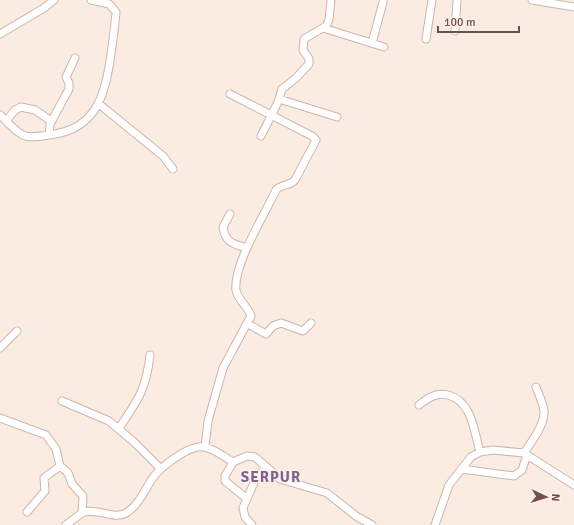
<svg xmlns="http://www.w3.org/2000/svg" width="574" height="525" font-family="Signika,sans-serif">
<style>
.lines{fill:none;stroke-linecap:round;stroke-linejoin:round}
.minor-casing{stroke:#ceb4ac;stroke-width:9}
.minor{stroke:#fff;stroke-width:7}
.labels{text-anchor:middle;stroke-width:3;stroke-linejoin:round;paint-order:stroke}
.district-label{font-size:15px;font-weight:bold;letter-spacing:1px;fill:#7b6595;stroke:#fef1e7}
</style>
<rect width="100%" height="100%" fill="#fbece1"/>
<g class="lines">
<!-- minor casing -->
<g class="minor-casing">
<path id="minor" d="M532,0L574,7
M323,28L384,47
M455,31L457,0
M0,34L44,8L54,0
M426,39L432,0
M372,43L383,2
M279,99L337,117
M99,104L163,156L173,169
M0,115C24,138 21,140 55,134C98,127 106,91 111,54C113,40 115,26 116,12L109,4L91,0
M6,121L15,110L21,107L35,110L51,121
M49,135L50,124L69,89V83L66,77L75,58
M261,136L278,102L282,89L296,78L309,64V59L303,50L304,39L326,26L329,20L331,0
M230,214L223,227C225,243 234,244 247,248
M248,324L266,334L273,326L281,323L303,331L311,323
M0,348L17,331
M62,401L109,421L134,442L161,469
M419,405C428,398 436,392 448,395C472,401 474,431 480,452
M0,418L46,435L56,449L60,466L68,473L72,484L83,496L82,513
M119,428C138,400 146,390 150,355
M205,447L208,421L223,368L251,316C248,306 238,301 236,290C233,265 265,214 276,190C281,184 290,186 295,180L316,140L312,136L230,94
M524,453C531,442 545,425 544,411C543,403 539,395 536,387
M233,462L225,476V481L246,498
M461,469L514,476L522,470L527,455
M27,512L45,491L44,478L60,466
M66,525C72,521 78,515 84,512C97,508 114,520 126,513C138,506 145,490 152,479C160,467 189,445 203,447C214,448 224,457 233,462L247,456L255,457L280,479L327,493L356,516L372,525
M252,525L245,517L243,508L256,478L266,467
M435,525L449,485L471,457L480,452L493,450L524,453L574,485"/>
</g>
<!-- minor -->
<use href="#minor" class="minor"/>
</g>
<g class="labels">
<!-- district labels -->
<g class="district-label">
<text x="271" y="482">SERPUR</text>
</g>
</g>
<!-- north arrow -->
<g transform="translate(546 497) rotate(94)" stroke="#fef1e7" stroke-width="3" paint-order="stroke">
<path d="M0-3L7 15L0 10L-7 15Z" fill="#715049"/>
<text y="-6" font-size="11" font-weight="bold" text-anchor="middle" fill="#715049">N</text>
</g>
<!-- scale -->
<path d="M438 26v6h81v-6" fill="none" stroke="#715049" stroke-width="2"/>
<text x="444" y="26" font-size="12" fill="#715049" stroke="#fef1e7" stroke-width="3" paint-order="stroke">100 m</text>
</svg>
